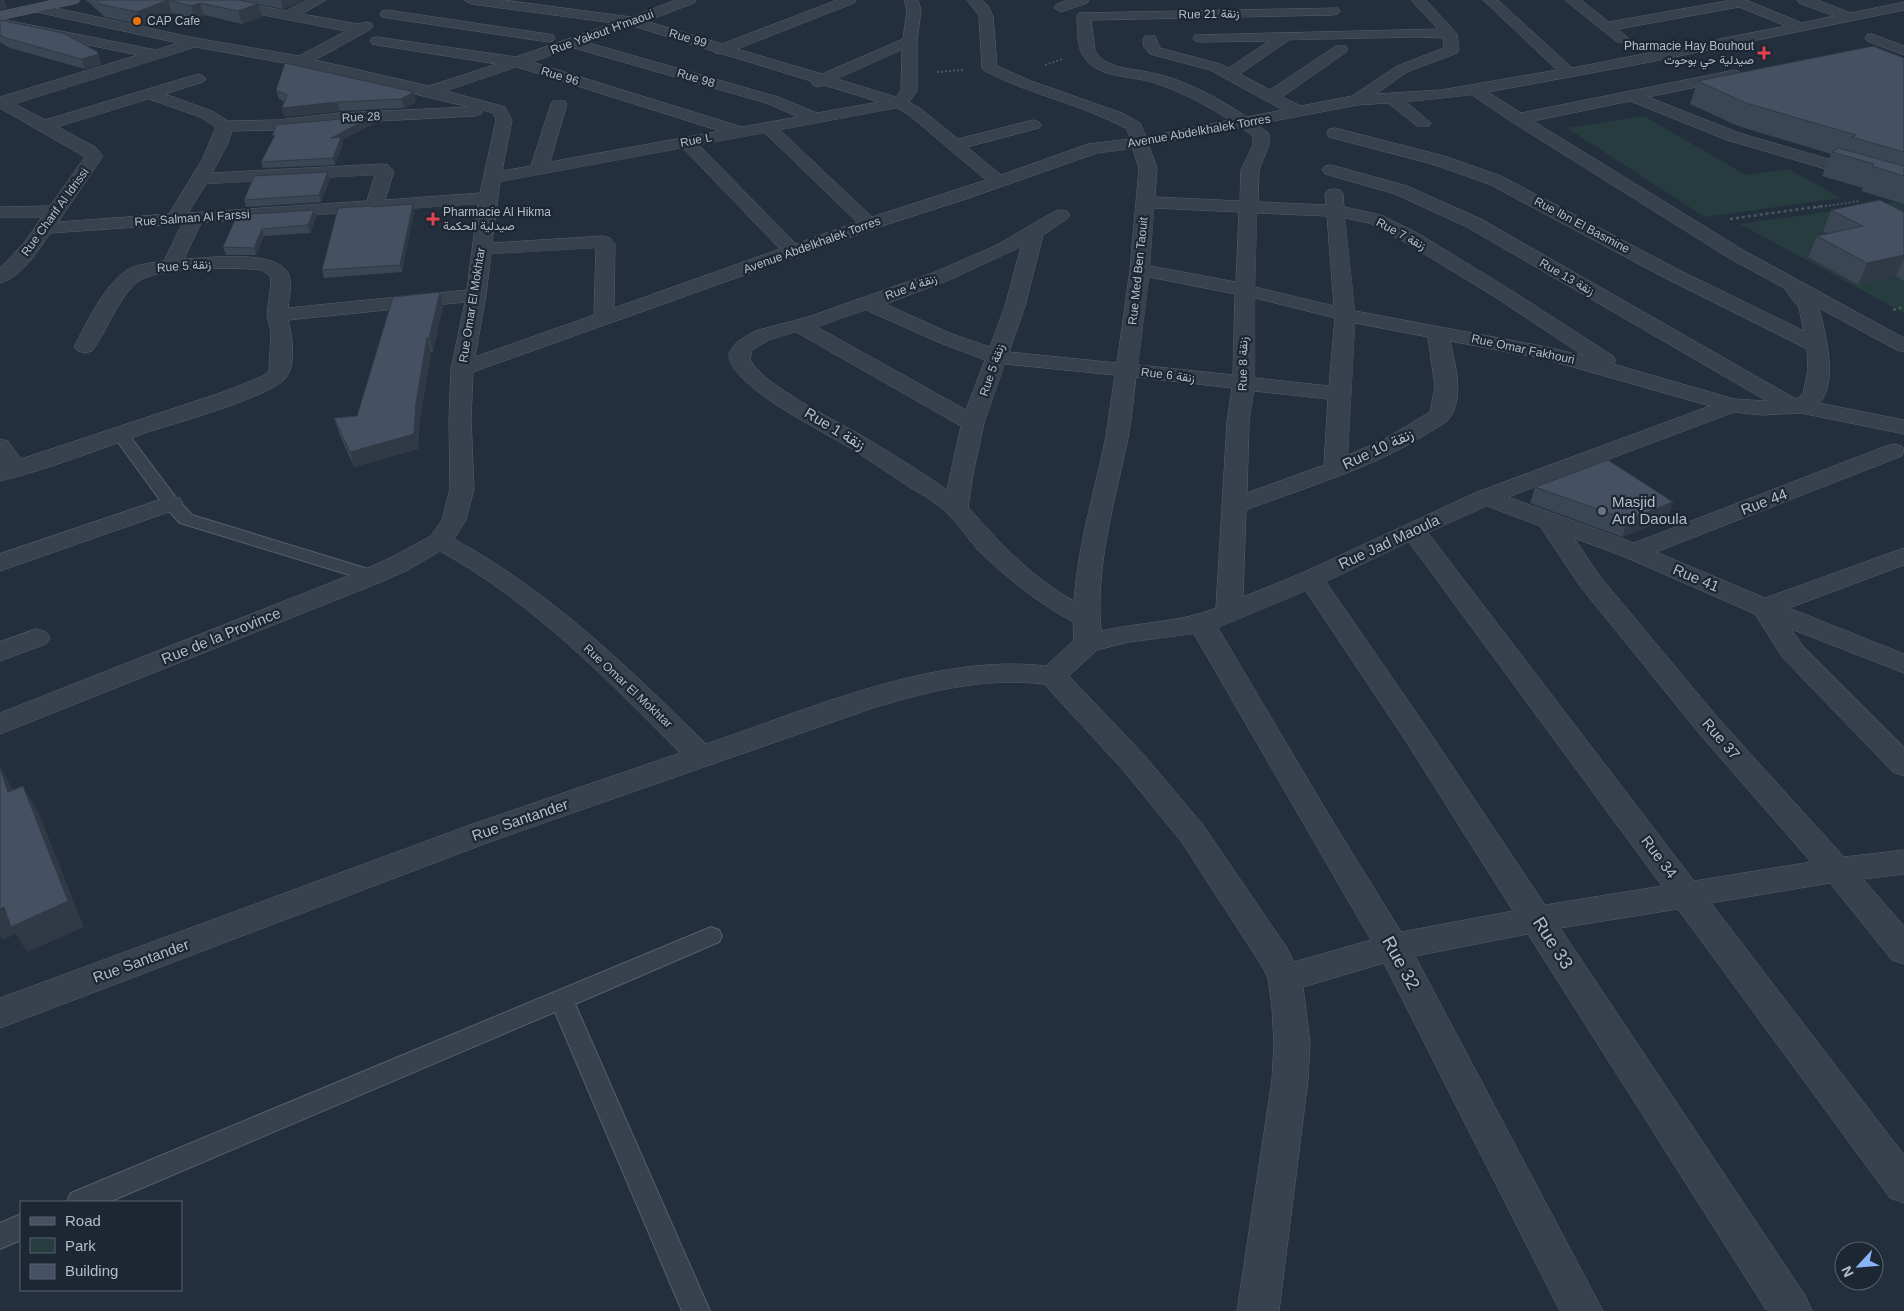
<svg xmlns="http://www.w3.org/2000/svg" width="1904" height="1311" font-family="Arial,Vazirmatn,sans-serif">
<style>
.green{fill:#263c3f}
.lines{fill:none;stroke-linecap:round;stroke-linejoin:round}
.lane-casing{stroke:#565f6c;stroke-width:2}
.street-casing{stroke:#565f6c;stroke-width:1}
.secondary-casing{stroke:#565f6c;stroke-width:1}
.path-far1{stroke:#44595c;stroke-width:2;stroke-dasharray:2 2;stroke-linecap:butt}
.path{stroke:#44595c;stroke-width:2.5;stroke-dasharray:3 3;stroke-linecap:butt}
.lane{fill:#38414e;fill-rule:evenodd}
.street{fill:#38414e;fill-rule:evenodd}
.secondary{fill:#465061;fill-rule:evenodd}
.wall{fill:#3b4654}
.shaded-wall{fill:#303945}
.building{fill:#455162;stroke:#303945}
.food-dot{fill:#e8710a;stroke:#1d2633;stroke-width:2}
.health-dot{fill:#e0444e;stroke:#1d2633;stroke-width:2}
.worship-dot{fill:#6b7280;stroke:#1d2633;stroke-width:2}
.labels{text-anchor:middle;stroke-width:4.5;stroke-linejoin:round;paint-order:stroke}
.far-street-label{font-size:12px;fill:#b4bcc9;stroke:#1d2633}
.far-poi-label{font-size:12px;fill:#b4bcc9;stroke:#1d2633;text-anchor:start}
.street-label{font-size:15px;fill:#b4bcc9;stroke:#1d2633}
.poi-label{font-size:15px;fill:#b4bcc9;stroke:#1d2633;text-anchor:start}
.near-street-label{font-size:18px;fill:#b4bcc9;stroke:#1d2633}
</style>
<rect width="100%" height="100%" fill="#242f3e"/>
<!-- green -->
<path class="green" d="M1644,116L1746,175L1789,169L1841,198L1705,217L1567,128Z
M1896,202L1904,204V313L1740,224Z"/>
<g class="lines">
<!-- lane casing -->
<g class="lane-casing">
<path id="lane" d="M120,429L126,431L177,499L192,515L378,572L381,576L378,580L372,581L366,580L180,523L165,507L112,434L114,431Z
M711,927L719,930L722,936L719,942L575,1004L710,1311H682L555,1012L109,1202H67L71,1193Z
M21,1214V1240L0,1249V1223Z"/>
</g>
<!-- street casing -->
<g class="street-casing">
<path id="street" d="M200,0H229L286,11L308,0H326L302,14L358,24L366,22L371,23L373,26L371,29L315,60L429,86L497,64L377,45L372,44L370,41L372,38L377,37L516,57L614,23L471,4L464,0H503L631,17L676,0H696L694,3L646,21L722,44L837,0H856L854,3L737,49L822,74L903,39L907,10L904,0H918L921,10L917,41V91L909,102L921,109L958,139L1033,120L1039,122L1041,125L1039,128L967,147L1001,175L1088,144L1130,139L1127,129C1082,104 1030,95 985,71L982,68L979,16L967,0H982L988,6L993,16L997,66L1031,81L1122,113L1140,123L1146,137L1230,120C1208,106 1184,93 1158,84C1135,75 1104,80 1086,60C1076,49 1078,30 1077,16L1079,13L1338,8L1340,11L1338,14L1333,15L1091,20L1095,50C1098,59 1110,64 1119,67C1133,70 1147,71 1161,75C1191,83 1221,100 1247,117L1283,110L1210,70L1150,54L1144,47L1143,39L1145,36H1155L1160,48L1220,64L1229,68L1269,41L1200,42L1195,41L1193,38L1195,35L1438,29L1411,0H1426L1457,34L1459,50L1457,53L1407,72L1376,94L1441,90L1557,70L1483,0H1498L1572,68L1786,26L1739,7L1618,29L1629,39L1627,42H1617L1565,0H1581L1609,22L1727,1L1726,0H1746L1802,23L1834,16L1799,3L1797,0H1817L1851,13L1904,2V10L1645,63L1488,92L1521,113L1735,70L1740,72L1743,75L1740,78L1648,97L1739,133L1904,181V192L1727,140L1630,101L1533,121L1743,250L1904,338V352L1897,350L1819,308C1825,332 1839,383 1819,403L1904,420V434L1801,413L1761,415L1734,412L1508,497L1634,543L1886,446L1894,444L1902,446L1904,449L1902,456L1656,552L1765,598L1904,548V565L1789,608L1904,654V673L1791,629L1803,646L1904,747V776L1893,772L1783,658L1755,614L1625,557L1574,538L1598,574L1718,718L1844,857L1904,850V874L1863,879L1904,926V964L1892,960L1830,883L1711,903L1904,1155V1203L1890,1198L1678,909L1560,928L1806,1297L1812,1311H1767L1528,934L1415,956L1603,1311H1560L1384,963L1303,987L1310,1043L1308,1080L1279,1311H1237L1272,1080L1274,1043L1272,1007L1268,978L1262,966L1181,841L1123,770L1044,684C985,677 929,691 873,708L492,841L0,1028V998L470,825L680,753C606,678 533,603 440,551L408,570L381,582L0,734V713L363,570L390,558L431,536L442,520L450,489L449,419L451,369L465,302L288,320C292,336 297,365 285,379C269,397 176,423 148,432C99,449 50,469 0,481V466L2,465L0,462V439L8,441L21,459L223,392L263,376L269,371L271,332L267,315L271,283L270,276L262,270C237,267 151,266 135,284C115,304 108,329 92,351L85,353L78,351L74,347C86,324 104,285 127,270C136,264 153,263 164,261L182,224L50,233C38,251 22,277 0,283V268L24,243L42,217H0V207L50,206L85,157L0,108V97L138,55L0,27V19L156,50L178,43L32,11L30,8L37,4L195,38L299,56L346,31L207,4ZM633,26L713,51L715,53L723,54L811,81L813,85L818,87L824,85L879,102L817,113L778,97L589,43ZM1418,37L1443,38L1444,48L1397,66L1352,96L1301,106L1282,97L1346,52L1348,49L1346,46H1336L1270,90L1240,74L1289,40ZM196,47L301,66L468,107L340,113L278,120L228,121L212,111L165,94L203,82L206,79L203,76L198,74L45,120L15,104ZM574,48L766,103L798,117L742,127L532,62ZM902,50L901,91L896,97L837,79ZM517,67L720,131L550,162L567,104L565,101H553L551,104L531,166L502,171L512,120L505,107L446,91ZM1472,95L1512,122L1729,258L1784,288L1799,308L1804,331L1679,270L1501,176L1444,156L1335,128L1329,129L1327,133L1329,137L1432,164L1489,184L1665,278L1807,349L1808,370L1803,394L1796,399L1481,219L1407,186L1331,165L1325,166L1322,170L1325,174L1395,194L1467,227L1767,401L1734,399L1613,364L1616,361L1613,356L1509,289L1419,234L1381,215L1344,207L1343,194L1340,190L1334,189L1328,190L1325,194L1326,205L1258,202L1259,170L1269,145V134L1258,124L1357,105L1388,103L1417,126H1429L1431,123L1406,102ZM149,99L200,117L216,127L203,158L169,214L58,222L103,156L95,147L58,127ZM897,108L909,115L986,180L872,217L780,130ZM483,110L493,113L496,120L480,193L385,200L394,171L388,165L382,164L212,173L227,145L232,131L278,130L340,123L475,116L481,114ZM1242,128L1253,136V145L1241,170L1240,201L1155,197L1157,168L1149,146ZM765,133L857,222L796,244L699,145ZM683,148L780,249L614,308L615,244L610,238L603,236L492,243L500,182ZM1133,149L1139,168L1130,270L1117,363L1009,352L1025,306L1043,235L1067,219L1070,215L1067,211L1061,210L1055,211L997,245L935,272L808,317L755,331L737,342L729,353C726,385 828,434 854,450C873,463 892,475 911,488C923,495 938,504 948,514C959,524 967,538 977,549C1006,578 1037,602 1073,622L1074,640L1046,666C935,653 810,709 706,744C628,667 551,592 454,539L466,520L474,489L471,419L473,372L876,228L969,198L1097,153ZM375,175L367,201L188,213L206,184ZM478,204L467,290L288,308C289,297 293,283 288,273C276,249 208,258 184,259L201,223ZM1154,208L1239,212L1236,282L1150,266ZM1257,213L1327,216L1334,306L1255,287ZM1345,218L1369,223L1405,242L1495,297L1584,356L1547,347L1355,311ZM1021,247L1005,306L990,347L952,334L885,304L949,280ZM596,248L594,315L475,357L486,295L491,254ZM1149,277L1235,294L1233,375L1138,365ZM1255,298L1335,318L1329,386L1255,378ZM866,310L938,342L985,360L966,410L817,327ZM1355,323L1428,337L1435,387L1430,412L1383,440L1348,455ZM796,332L961,426L947,490C922,472 895,456 869,440C843,424 761,385 750,359L752,350L769,340ZM1450,341L1545,359L1710,406L1477,492L1302,573L1243,597L1246,510C1309,486 1376,467 1433,430C1439,426 1447,423 1451,416C1464,394 1455,364 1450,341ZM1005,364L1115,375C1112,395 1109,416 1106,436C1095,491 1078,544 1074,601C1032,578 999,542 968,507L973,474L984,423ZM1136,377L1232,388L1227,422L1216,608C1180,623 1138,622 1101,631C1095,566 1115,501 1128,438C1132,418 1133,398 1136,377ZM1254,391L1328,399L1324,465L1247,493L1249,422ZM1487,506L1540,526L1580,586L1698,732L1811,862L1694,881L1428,533ZM1409,542L1662,886L1545,905L1424,724L1326,582ZM1306,591L1404,738L1513,911L1401,932L1327,812L1218,628ZM1194,634L1371,940L1294,962L1287,948L1203,825L1145,756L1069,676L1097,650L1129,642Z
M1069,0H1089L1087,3L1061,12L1054,8L1056,5Z
M387,10L548,34L553,35L555,38L553,41L548,42L382,17L380,14L382,11Z
M1872,34L1904,46V55L1867,41L1865,38L1867,35Z
M171,496L180,498L183,503L180,508L0,571V554Z
M36,629L46,632L50,638L46,644L0,661V642Z"/>
</g>
<!-- secondary casing -->
<g class="secondary-casing">
<path id="secondary" d="M54,0H80L78,3L0,20V12Z"/>
</g>
<!-- path-far1 -->
<path class="path-far1" d="M1045,65L1063,59
M937,72L963,70
M1813,208L1860,201"/>
<!-- path -->
<path class="path" d="M1730,219L1822,206
M1893,310L1904,307"/>
<!-- lane -->
<use href="#lane" class="lane"/>
<!-- street -->
<use href="#street" class="street"/>
<!-- secondary -->
<use href="#secondary" class="secondary"/>
</g>
<!-- wall -->
<path class="wall" d="M86,0H303V1L283,9L258,4L262,17L242,24L204,15L195,19L172,13L142,25L105,17Z
M0,20L101,62L100,65L85,69L10,48L0,42Z
M1904,58V204L1861,191L1863,188L1822,176L1831,154L1738,126L1690,104L1698,81Z
M285,63L416,102L404,108L340,111L284,117V102L279,99L276,90Z
M373,116L375,123L342,140L343,144L335,165L263,168L261,162L273,139Z
M330,179L321,202L246,207L244,200Z
M413,204L414,211L402,272L324,278L322,270L373,206L374,207Z
M314,210L316,217L310,233L264,236L256,255H226L223,247L237,215Z
M1831,210L1904,212V281L1896,276L1858,285L1808,257L1817,236L1828,234L1823,231Z
M443,306L433,352H431L420,418L418,449L354,467L339,433L334,418L357,416Z
M1535,487L1673,502L1667,519L1622,537L1530,503Z"/>
<!-- shaded-wall -->
<path class="shaded-wall" d="M0,0H4L7,8L0,10Z
M168,0L172,13L142,25L137,12Z
M281,0H303V1L283,9Z
M200,3L204,15L195,19L191,6Z
M258,4L262,17L242,24L238,11Z
M98,52L101,62L100,65L85,69L81,59Z
M414,92L416,102L404,108L401,99Z
M337,102L340,111L284,117L282,108Z
M373,116L375,123L342,140L343,144L335,165L333,158L331,138Z
M328,172L330,179L321,202L319,195Z
M413,204L414,211L402,272L400,265Z
M314,210L316,217L310,233L308,225Z
M262,229L264,236L256,255L254,248Z
M1904,255V258L1896,276L1858,285L1867,263Z
M440,292L443,306L433,352L429,338Z
M427,338L431,352L420,418L418,449L354,467L350,452L416,403Z
M1673,502L1667,519L1622,537L1628,520Z
M0,767L14,791L8,792Z
M23,786L38,811L84,927L27,952L16,934L3,940L0,936V909Z"/>
<!-- building -->
<path class="building" d="M96,0H239L258,4L238,11L200,3L191,6L168,0L137,12L100,4Z
M0,20L63,33L98,52L97,55L81,59L6,38L0,35Z
M1873,46L1904,58V152L1852,137L1856,135L1746,103L1698,81Z
M285,63L414,92L401,99L337,102L282,108L287,95L276,90Z
M373,116L331,138L341,137L333,158L261,162L275,135L272,136L276,125Z
M1838,148L1904,166V176L1872,166L1874,164L1832,152Z
M328,172L319,195L244,200L254,176Z
M1880,200L1904,212V255L1867,263L1817,236L1863,226L1831,210Z
M413,204L400,265L322,270L338,208L373,206V207Z
M314,210L308,225L262,229L254,248L223,247L237,215Z
M440,292L429,338H427L416,403L414,434L350,452L334,418L357,416L393,297Z
M1608,460L1673,502L1628,520L1535,487Z
M0,767L8,792L23,786L68,901L11,927L4,907L0,909Z"/>
<!-- markers -->
<circle class="food-dot" cx="137" cy="21" r="5"/>
<g class="health-dot">
<path d="M1761.5 45.5h5v5h5v5h-5v5h-5v-5h-5v-5h5z"/>
<path d="M430.5 211.5h5v5h5v5h-5v5h-5v-5h-5v-5h5z"/>
</g>
<circle class="worship-dot" cx="1602" cy="511" r="5"/>
<g class="labels">
<!-- far-street labels -->
<g class="far-street-label">
<text transform="translate(1209 14) rotate(-1)" y="4">Rue 21 زنقة</text>
<text transform="translate(602 32) rotate(-20)" y="4">Rue Yakout H'maoui</text>
<text transform="translate(688 38) rotate(16)" y="4">Rue 99</text>
<text transform="translate(560 76) rotate(17)" y="4">Rue 96</text>
<text transform="translate(696 78) rotate(17)" y="4">Rue 98</text>
<text transform="translate(361 117) rotate(-3)" y="4">Rue 28</text>
<text transform="translate(1199 131) rotate(-10)" y="4">Avenue Abdelkhalek Torres</text>
<text transform="translate(696 140) rotate(-11)" y="4">Rue L</text>
<text transform="translate(55 212) rotate(-54)" y="4">Rue Charif Al Idrissi</text>
<text transform="translate(192 218) rotate(-4)" y="4">Rue Salman Al Farssi</text>
<text transform="translate(1582 225) rotate(28)" y="4">Rue Ibn El Basmine</text>
<text transform="translate(1401 234) rotate(28)" y="4">Rue 7 زنقة</text>
<text transform="translate(812 245) rotate(-20)" y="4">Avenue Abdelkhalek Torres</text>
<text transform="translate(184 266) rotate(-4)" y="4">Rue 5 زنقة</text>
<text transform="translate(1138 271) rotate(-84)" y="4">Rue Med Ben Taouit</text>
<text transform="translate(1567 277) rotate(30)" y="4">Rue 13 زنقة</text>
<text transform="translate(911 287) rotate(-20)" y="4">Rue 4 زنقة</text>
<text transform="translate(472 305) rotate(-81)" y="4">Rue Omar El Mokhtar</text>
<text transform="translate(1523 349) rotate(12)" y="4">Rue Omar Fakhouri</text>
<text transform="translate(1243 364) rotate(-89)" y="4">Rue 8 زنقة</text>
<text transform="translate(992 370) rotate(-71)" y="4">Rue 5 زنقة</text>
<text transform="translate(1168 375) rotate(7)" y="4">Rue 6 زنقة</text>
<text transform="translate(628 686) rotate(43)" y="4">Rue Omar El Mokhtar</text>
</g>
<!-- far-poi labels -->
<g class="far-poi-label">
<text x="147" y="25">CAP Cafe</text>
<text x="1754" y="50" text-anchor="end">Pharmacie Hay Bouhout<tspan x="1754" dy="14">صيدلية حي بوحوت</tspan></text>
<text x="443" y="216">Pharmacie Al Hikma<tspan x="443" dy="14">صيدلية الحكمة</tspan></text>
</g>
<!-- street labels -->
<g class="street-label">
<text transform="translate(835 429) rotate(31)" y="5">Rue 1 زنقة</text>
<text transform="translate(1378 449) rotate(-25)" y="5">Rue 10 زنقة</text>
<text transform="translate(1764 502) rotate(-21)" y="5">Rue 44</text>
<text transform="translate(1389 542) rotate(-25)" y="5">Rue Jad Maoula</text>
<text transform="translate(1696 578) rotate(23)" y="5">Rue 41</text>
<text transform="translate(221 636) rotate(-22)" y="5">Rue de la Province</text>
<text transform="translate(1721 739) rotate(49)" y="5">Rue 37</text>
<text transform="translate(520 820) rotate(-19)" y="5">Rue Santander</text>
<text transform="translate(1659 857) rotate(53)" y="5">Rue 34</text>
<text transform="translate(141 961) rotate(-20)" y="5">Rue Santander</text>
</g>
<!-- poi labels -->
<g class="poi-label">
<text x="1612" y="507">Masjid<tspan x="1612" dy="17">Ard Daoula</tspan></text>
</g>
<!-- near-street labels -->
<g class="near-street-label">
<text transform="translate(1553 943) rotate(57)" y="6">Rue 33</text>
<text transform="translate(1401 963) rotate(61)" y="6">Rue 32</text>
</g>
</g>
<!-- legend -->
<rect x="20" y="1201" width="162" height="90" fill="#1d2633" stroke="#59626f"/>
<rect x="30" y="1217" width="25" height="8" fill="#465061" stroke="#59626f"/>
<text x="65" y="1226" font-size="15" fill="#b4bcc9">Road</text>
<rect x="30" y="1238" width="25" height="15" fill="#263c3f" stroke="#59626f"/>
<text x="65" y="1251" font-size="15" fill="#b4bcc9">Park</text>
<rect x="30" y="1264" width="25" height="15" fill="#455162" stroke="#59626f"/>
<text x="65" y="1276" font-size="15" fill="#b4bcc9">Building</text>
<!-- north arrow -->
<g transform="translate(1859 1266) rotate(244)"><circle r="24" fill="#1d2633" stroke="#59626f"/>
<path d="M0-4L9 19L0 12L-9 19Z" fill="#8ab4f8"/>
<text y="-8" font-size="14" font-weight="bold" text-anchor="middle" fill="#b4bcc9">N</text>
</g>
</svg>
